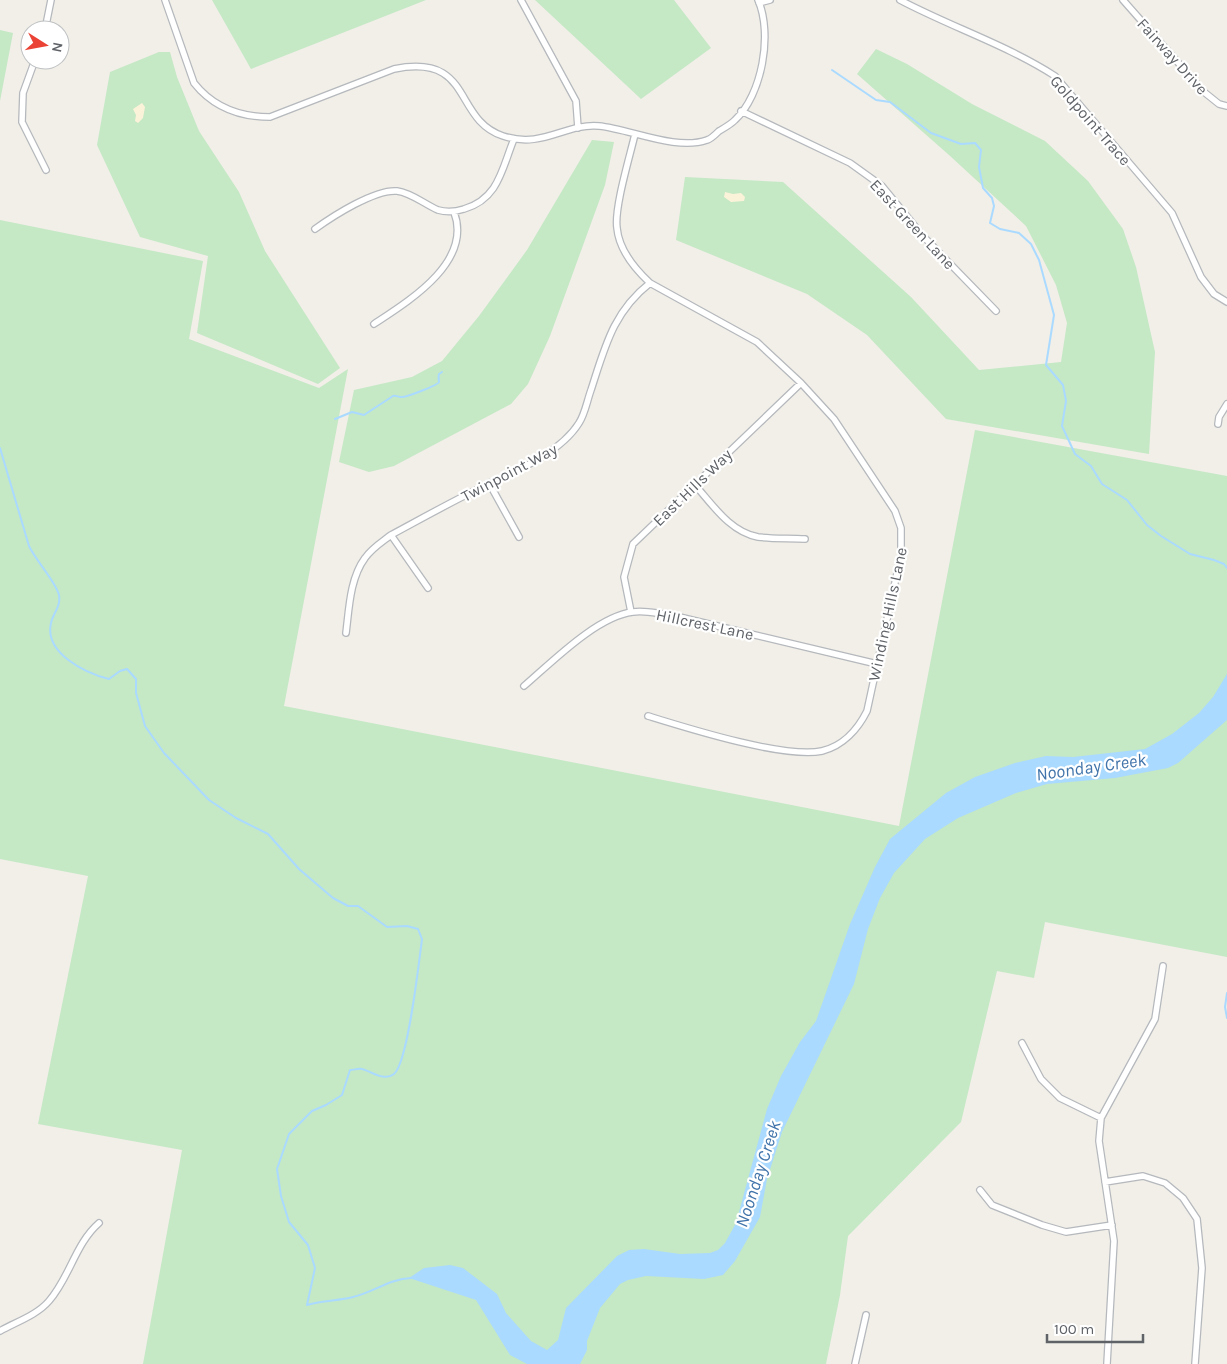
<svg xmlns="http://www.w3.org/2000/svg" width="1227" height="1364" font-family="Karla,sans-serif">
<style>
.green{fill:#c5e8c5}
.sand{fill:#fbf3d9}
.water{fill:#aadaff}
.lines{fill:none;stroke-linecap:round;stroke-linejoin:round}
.stream{stroke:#aadaff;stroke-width:2}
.street-casing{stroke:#b5b8bc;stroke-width:8}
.street{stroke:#fff;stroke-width:5.5}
.labels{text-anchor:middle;stroke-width:4.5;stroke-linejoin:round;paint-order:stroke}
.street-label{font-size:16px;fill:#5f6368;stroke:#fff}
.water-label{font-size:18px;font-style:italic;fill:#4174aa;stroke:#fff}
</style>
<rect width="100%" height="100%" fill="#f1efe8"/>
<!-- green -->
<path class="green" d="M212,0H426L251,69Z
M535,0H674L711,48L641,99Z
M0,30L13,33L0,101Z
M876,49L907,64L972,104L1045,141L1088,181L1123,229L1136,267L1155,352L1149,454L946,419L867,335L807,294L676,240L685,177L783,182L911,297L979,370L1061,362L1067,323L1056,285L1026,226L949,155L857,74Z
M159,52H170L177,77L199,131L239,192L265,251L340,368L318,384L197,333L208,256L140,237L97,145L110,72Z
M592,140L614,142L605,185L550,336L528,384L511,404L394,466L369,472L339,462L354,390L412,377L442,361L479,316L527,250Z
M0,220L203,261L189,339L319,388L348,369L284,706L899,826L975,430L1227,476V957L1045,922L1034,978L997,971L961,1122L848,1236L840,1295L826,1364H143L182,1150L38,1124L88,876L0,859Z"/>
<!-- sand -->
<path class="sand" d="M142,103L145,107L143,118L138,123L135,121L136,115L133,109Z
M725,192L733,194L741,193L745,197L744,201L731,202L724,197Z"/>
<!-- water -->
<path class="water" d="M1227,674V720L1178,763L1168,768L1115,778L1047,784L1016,793L958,818L925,839L894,873L880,898L868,929L854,984L782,1132L767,1179L760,1217L735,1261L723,1275L704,1279L646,1276L628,1280L620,1284L600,1308L587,1341V1350L580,1364H527L510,1355L476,1300L409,1278L424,1268L450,1265L463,1268L497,1294L506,1313L531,1341L547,1350L558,1340L566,1308L617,1256L629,1250L644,1249L680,1254L710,1253L718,1250L725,1243L736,1223L767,1109L781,1076L800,1042L816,1021L850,924L875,867L890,839L946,793L975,777L1015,763L1046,756L1073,757L1145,749L1172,734L1199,713L1213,697Z"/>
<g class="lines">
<!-- stream -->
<path class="stream" d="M832,70L876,100L890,102L931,133L961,144L975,143L981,150L979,167L983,188L992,198L994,206L990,223L1000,229L1019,233L1031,244L1039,260L1054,315L1046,365L1063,385L1066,401L1062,426L1075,454L1091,466L1102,484L1127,500L1147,525L1161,536L1190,554L1214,560L1224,564L1227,568
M335,419L352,412L364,415L393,396C396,395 398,397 401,397C405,398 438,385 439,382C439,380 438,377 439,374L442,372
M0,448L29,546C36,561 56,582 59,595C61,607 53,613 51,623C44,653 85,673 109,679L120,671L127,669L136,679V693L145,726L164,753L209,800L236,818L268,834L299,869L333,898L348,906H358L387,927L407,926L418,929L422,939C419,961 408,1063 394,1074C384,1082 371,1071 362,1069C358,1068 354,1070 350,1070L342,1095L326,1105L312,1111L289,1134L277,1169L281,1196L289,1222L308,1245L315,1268L307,1305C324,1300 338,1301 353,1297C374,1292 389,1279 411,1278
M1227,993L1225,1007L1227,1018"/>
<!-- street casing -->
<g class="street-casing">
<path id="street" d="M165,0L194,83C213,107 240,117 270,117L394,69C474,53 452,119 503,136C543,149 565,123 599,126C630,129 676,151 707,140C711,139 716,134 719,131C724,128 730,125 735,120C762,95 773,34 758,0
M521,0L576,101L578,128
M900,0C951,27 1007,45 1055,76L1172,213L1201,277L1214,294L1227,302
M1123,0L1204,92L1219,104L1227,106
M759,3L770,0
M45,30L51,0
M35,60L23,93L22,122L46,170
M741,111L850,163L882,186L923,236L996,311
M635,134C630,156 614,208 617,228C619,250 635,269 650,283L757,342L801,383L834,419L895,511L901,528V555L867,711C858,729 843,746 822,751C785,759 687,728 648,716
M315,229C333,216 375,189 397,191C412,193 424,204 438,210C448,213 455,212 464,209C499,199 502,168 514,139
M374,324C409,301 473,262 454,212
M1218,424L1219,417L1227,404
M489,483L519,537
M695,485C712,504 730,532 758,537C773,539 790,538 805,539
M391,535L428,588
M631,612L624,577L633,544L801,383
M346,633C349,609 350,578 365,558C372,548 382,542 391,535C417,521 442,507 468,494C503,476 558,457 579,423C585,414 587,401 591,390C605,347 613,312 650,283
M524,686C551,663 597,616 633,612C646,610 658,614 671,615L877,664
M1022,1043L1041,1079L1060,1098L1101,1118
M1105,1182L1143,1176L1165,1183L1183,1198L1197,1219L1202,1268L1195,1364
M980,1190L992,1205L1042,1225L1066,1232L1112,1225
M0,1331C16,1322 37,1315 49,1301C70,1277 75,1244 99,1223
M855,1364L866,1315
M1107,1364L1114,1241L1099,1141L1101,1118L1155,1019L1163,966"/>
</g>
<!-- street -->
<use href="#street" class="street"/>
</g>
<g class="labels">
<!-- street labels -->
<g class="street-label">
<text transform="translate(1173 56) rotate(48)" y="6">Fairway Drive</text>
<text transform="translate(1091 120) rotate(49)" y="6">Goldpoint Trace</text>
<text transform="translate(913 224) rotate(47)" y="6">East Green Lane</text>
<text transform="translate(509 472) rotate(-28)" y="6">Twinpoint Way</text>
<text transform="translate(692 487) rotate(-44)" y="6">East Hills Way</text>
<text transform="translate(887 614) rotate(-78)" y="6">Winding Hills Lane</text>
<text transform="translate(705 624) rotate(12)" y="6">Hillcrest Lane</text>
</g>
<!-- water labels -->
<g class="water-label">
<text transform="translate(1091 767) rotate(-8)" y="6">Noonday Creek</text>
<text transform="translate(758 1174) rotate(-72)" y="6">Noonday Creek</text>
</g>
</g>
<!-- north arrow -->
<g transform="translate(45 45) rotate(101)"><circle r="24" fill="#ffffff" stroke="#bfc1c3"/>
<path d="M0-4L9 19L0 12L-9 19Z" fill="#ea4335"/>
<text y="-8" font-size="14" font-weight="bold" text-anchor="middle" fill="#5f6368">N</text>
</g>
<!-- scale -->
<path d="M1047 1334v8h96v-8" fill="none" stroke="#5f6368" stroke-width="2.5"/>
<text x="1054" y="1334" font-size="15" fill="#5f6368" stroke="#ffffff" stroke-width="4" paint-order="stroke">100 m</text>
</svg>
